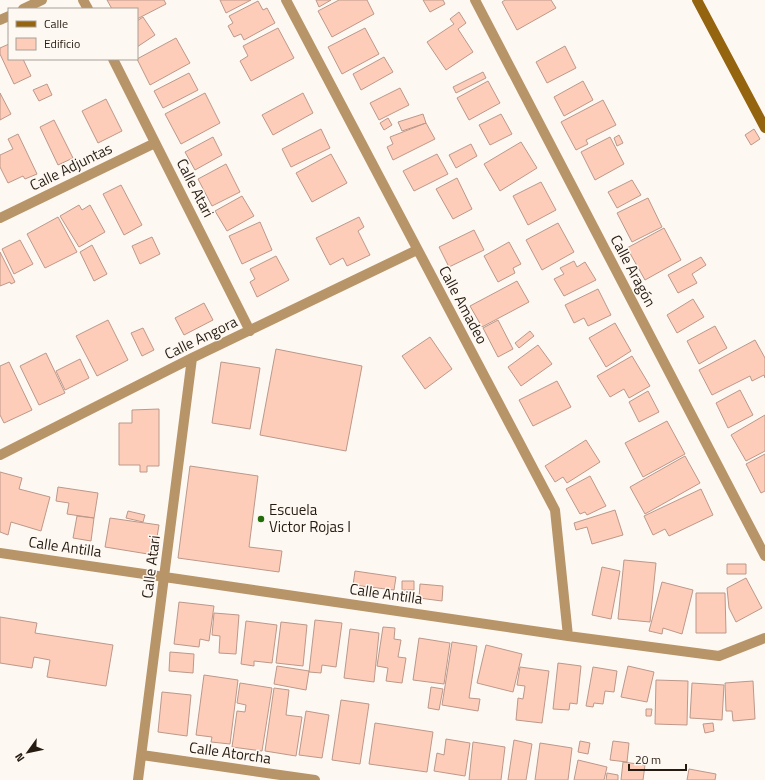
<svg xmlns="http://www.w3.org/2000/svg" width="765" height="780" font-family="'Titillium Web',sans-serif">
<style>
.building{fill:#fecdb9;stroke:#bc988a}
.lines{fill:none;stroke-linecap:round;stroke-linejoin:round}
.street{stroke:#b79568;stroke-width:10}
.secondary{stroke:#95640e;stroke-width:10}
.poi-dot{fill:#236c0b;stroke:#fef8f2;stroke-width:1.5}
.labels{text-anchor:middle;stroke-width:3;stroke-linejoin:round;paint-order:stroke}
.street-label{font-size:15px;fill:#261c12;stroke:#fef8f2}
.poi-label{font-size:15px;fill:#261c12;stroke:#fef8f2;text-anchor:start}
</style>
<rect width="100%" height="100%" fill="#fef8f2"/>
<!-- building -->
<path class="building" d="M107,0H164L166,4L137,19V9H112Z
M220,0H251L226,13Z
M316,0H331L319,7Z
M339,0H367L374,14L332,37L318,11Z
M423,0H443L445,4L430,12Z
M505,0H551L556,8L517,30L502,2Z
M258,1L263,10L267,8L275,23L244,40L241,34L234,37L228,26L233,23L229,16Z
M459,12L466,23L458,29L473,52L446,70L427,42L454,24L450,19Z
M143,17L155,35L137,47V21Z
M278,28L294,58L251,81L240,61L248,56L243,46Z
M365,28L379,54L342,74L328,47Z
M176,38L190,63L150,85L137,59Z
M9,44V59H23L31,76L14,84L0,54V48Z
M565,46L576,68L547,83L536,62Z
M384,57L393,72L361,90L353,74Z
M483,72L486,78L456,93L453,87Z
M189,73L198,90L163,108L154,91Z
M488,81L500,103L469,120L457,98Z
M583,81L593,100L564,116L554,97Z
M47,84L52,95L39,101L33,90Z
M400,88L409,105L379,120L370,103Z
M0,93L11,114L0,120Z
M205,93L220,123L181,144L165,114Z
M303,93L313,113L273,135L262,115Z
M106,99L122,131L98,143L82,111Z
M603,100L616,125L586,140L588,144L576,150L561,122Z
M423,114L426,123L402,131L398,122Z
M501,114L512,134L490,145L479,125Z
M388,118L392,125L384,130L380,123Z
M54,120L73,158L58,165L40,127Z
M426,123L435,139L393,160L387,147L393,144L390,137Z
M321,129L330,148L291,167L282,149Z
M754,129L760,139L751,145L745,135Z
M18,134L37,174L25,179L23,176L8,183L0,167V155L13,149L8,139Z
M619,135L623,143L617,146L614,138Z
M213,137L222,155L195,170L185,152Z
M610,137L624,164L595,180L581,152Z
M521,142L537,168L500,191L484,164Z
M471,144L477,156L456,168L449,155Z
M331,154L347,183L312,202L296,173Z
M437,154L448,174L414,191L403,171Z
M226,164L240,192L212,206L198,179Z
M457,178L472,209L453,219L436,189Z
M632,180L641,195L617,208L608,192Z
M541,182L556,210L528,225L513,196Z
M121,185L142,225L124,235L103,194Z
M242,196L254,216L227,231L215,211Z
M648,198L662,227L632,242L617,213Z
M79,205L82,210L90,205L105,232L79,247L60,216Z
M58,217L77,252L45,268L27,234Z
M359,217L364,227L358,231L370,255L347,266L343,258L330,265L316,238Z
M260,222L272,250L242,264L229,236Z
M558,223L574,252L542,270L526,240Z
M664,228L681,260L645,280L627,248Z
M474,230L484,250L449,267L439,247Z
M152,237L160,254L140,264L132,246Z
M20,240L33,264L14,274L2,249Z
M509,242L521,264L513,268L515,273L498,282L484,256Z
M92,245L107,274L94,281L80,252Z
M0,252L15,282L11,284L10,282L0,286Z
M276,256L289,280L257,297L250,282L255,279L250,269Z
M701,257L706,265L692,274L697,283L678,293L668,275Z
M574,261L577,267L585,262L596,280L564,296L554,279L564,274L560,268Z
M517,281L529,302L482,327L470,306Z
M598,289L611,315L588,326L584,318L574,323L565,305Z
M693,299L704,317L677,333L667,315Z
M204,303L213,320L184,335L175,318Z
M108,320L128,360L97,376L76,336Z
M498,320L513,349L498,357L483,328Z
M615,323L631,351L606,367L589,338Z
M715,326L727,348L699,364L687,341Z
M143,328L154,350L142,356L131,333Z
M530,331L534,336L519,348L515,343Z
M430,337L452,369L425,389L402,356Z
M755,340L765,358V378L764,375L752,381L750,376L712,395L699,370Z
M538,345L552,364L521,386L508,367Z
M276,349L362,366L346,451L260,435Z
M46,353L65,393L39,405L20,366Z
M632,356L650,386L629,398L624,389L610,397L597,376Z
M80,359L89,378L65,390L56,371Z
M9,362L32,410L4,423L0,415V366Z
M221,362L260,368L250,429L212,423Z
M557,381L571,407L533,426L519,400Z
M740,390L753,415L728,428L716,403Z
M648,391L659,412L639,422L629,402Z
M159,409V466H147V472H140V465H119V423H132V410Z
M765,415V451L746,461L731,435Z
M667,421L685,454L643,477L625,443Z
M586,440L600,462L567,483L563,477L555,482L545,466Z
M765,454V491L761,493L746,464Z
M685,456L700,483L645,514L630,487Z
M190,466L258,476L249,547L282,551L279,572L178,558Z
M0,472L22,478L19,489L50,497L41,531L11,522L8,535L0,532Z
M590,476L606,506L587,515L585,512L580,514L566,489Z
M58,487L98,493L94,518L67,514L69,503L56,501Z
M701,489L713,515L669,536L665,529L653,535L644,516Z
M615,510L623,535L592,544L587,527L576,530L574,523Z
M128,511L145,515L143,522L126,518Z
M77,516L94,518L91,541L73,538Z
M110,518L159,525L154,555L105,547Z
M624,560L656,563L650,622L618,619Z
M727,564H746V574H727Z
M602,567L620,571L611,619L592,615Z
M355,571L396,577L394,590L353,585Z
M746,578L762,608L736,622L729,608L727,588Z
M402,581H414V590H402Z
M662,582L693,590L682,634L663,628L662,634L649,631Z
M420,584L443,586L442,601L419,598Z
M696,593H725L726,633H696Z
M179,602L214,606L209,641L200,639L199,647L174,644Z
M214,613L239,615L236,654L219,653L220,636L212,635Z
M0,617L37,623L35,633L113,645L106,686L47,677L50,660L34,657L32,668L0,663Z
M315,620L342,623L336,667L322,665L321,673L309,672Z
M246,621L277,625L272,663L254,661V666L241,664Z
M281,622L307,625L303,666L276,663Z
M383,627L395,628L394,639L401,640L398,657L406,658L402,683L386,681L388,668L377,666Z
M350,629L379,633L374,682L344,678Z
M419,638L450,643L444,684L413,680Z
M452,642L477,646L469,698L480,699L478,711L442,705Z
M486,645L522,654L513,692L477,683Z
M170,652L194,654L193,673L169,671Z
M558,663L581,666L577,704L570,703L569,710L553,709Z
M277,666L309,671L306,690L274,684Z
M628,666L654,672L647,702L621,697Z
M520,667L549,671L542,723L516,720L518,698L523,699L525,686L517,685Z
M593,667L617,671L614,692L605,691L603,704L594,703L593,707L586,706Z
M204,675L238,680L230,744L211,742L212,737L196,735Z
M656,680L688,681L687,725L655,724Z
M753,681L755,719L733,721L732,711H726L725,683Z
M240,683L272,688L262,751L232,747L237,711L245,712L246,705L237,703Z
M692,683L724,685L722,720L690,718Z
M431,687L443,689L439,710L428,708Z
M274,688L289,690L286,715L302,717L296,756L265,751Z
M162,692L191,695L187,736L158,732Z
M341,700L369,704L360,764L332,760Z
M646,709H652L651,716H646Z
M306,711L329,715L322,758L299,755Z
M375,723L433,732L427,772L369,764Z
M713,723L714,731L705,733L703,724Z
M446,739L470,743L465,776L434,771L437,753L444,755Z
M514,740L532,744L526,780H508Z
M580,741L590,743L588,754L578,752Z
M613,741L629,743L627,762L610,760Z
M473,742L505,747L501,780H469Z
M540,743L572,748L568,780H535Z
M578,760L607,767L604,780H574Z
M623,762L645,765L643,780H621Z
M689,769L716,774L715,780H687Z
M607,773L618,775V780H606Z"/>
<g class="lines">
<!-- street -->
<path class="street" d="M83,0L88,9
M286,0L555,510L568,636
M475,0L765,556
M23,9L42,0
M0,20L9,16
M113,59L250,331
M0,218L155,143
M0,455L192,358L417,250
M0,553L568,636L719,656L765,638
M142,755L315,780
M138,780L192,358"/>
<!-- secondary -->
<path class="secondary" d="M697,0L765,128"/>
</g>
<!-- markers -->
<circle class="poi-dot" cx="261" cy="519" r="4"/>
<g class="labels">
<!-- street labels -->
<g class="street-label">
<text transform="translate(71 167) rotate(-26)" y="5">Calle Adjuntas</text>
<text transform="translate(195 188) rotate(63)" y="5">Calle Atari</text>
<text transform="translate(633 271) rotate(62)" y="5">Calle Aragón</text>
<text transform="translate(463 305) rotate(62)" y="5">Calle Amadeo</text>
<text transform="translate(201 338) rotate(-26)" y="5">Calle Angora</text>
<text transform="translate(65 547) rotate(8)" y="5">Calle Antilla</text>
<text transform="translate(151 567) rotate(-83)" y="5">Calle Atari</text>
<text transform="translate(386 594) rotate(8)" y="5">Calle Antilla</text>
<text transform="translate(230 753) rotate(8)" y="5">Calle Atorcha</text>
</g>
<!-- poi labels -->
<g class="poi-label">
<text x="269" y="515">Escuela<tspan x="269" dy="17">Victor Rojas I</tspan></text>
</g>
</g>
<!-- legend -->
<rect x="8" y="8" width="130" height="52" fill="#fef8f2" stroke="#a8a098"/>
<rect x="16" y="21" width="20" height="6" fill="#95640e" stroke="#a8a098"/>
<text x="44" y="28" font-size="12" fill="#261c12">Calle</text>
<rect x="16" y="38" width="20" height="12" fill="#fecdb9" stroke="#a8a098"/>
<text x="44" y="48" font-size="12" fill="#261c12">Edificio</text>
<!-- north arrow -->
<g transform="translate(28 752) rotate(237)" stroke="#fef8f2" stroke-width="3" paint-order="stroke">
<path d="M0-3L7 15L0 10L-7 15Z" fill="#261c12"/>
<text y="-6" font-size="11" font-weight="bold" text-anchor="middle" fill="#261c12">N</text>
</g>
<!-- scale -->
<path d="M629 764v6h57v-6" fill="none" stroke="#261c12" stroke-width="2"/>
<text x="635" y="764" font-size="12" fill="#261c12" stroke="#fef8f2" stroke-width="3" paint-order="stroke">20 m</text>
</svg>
